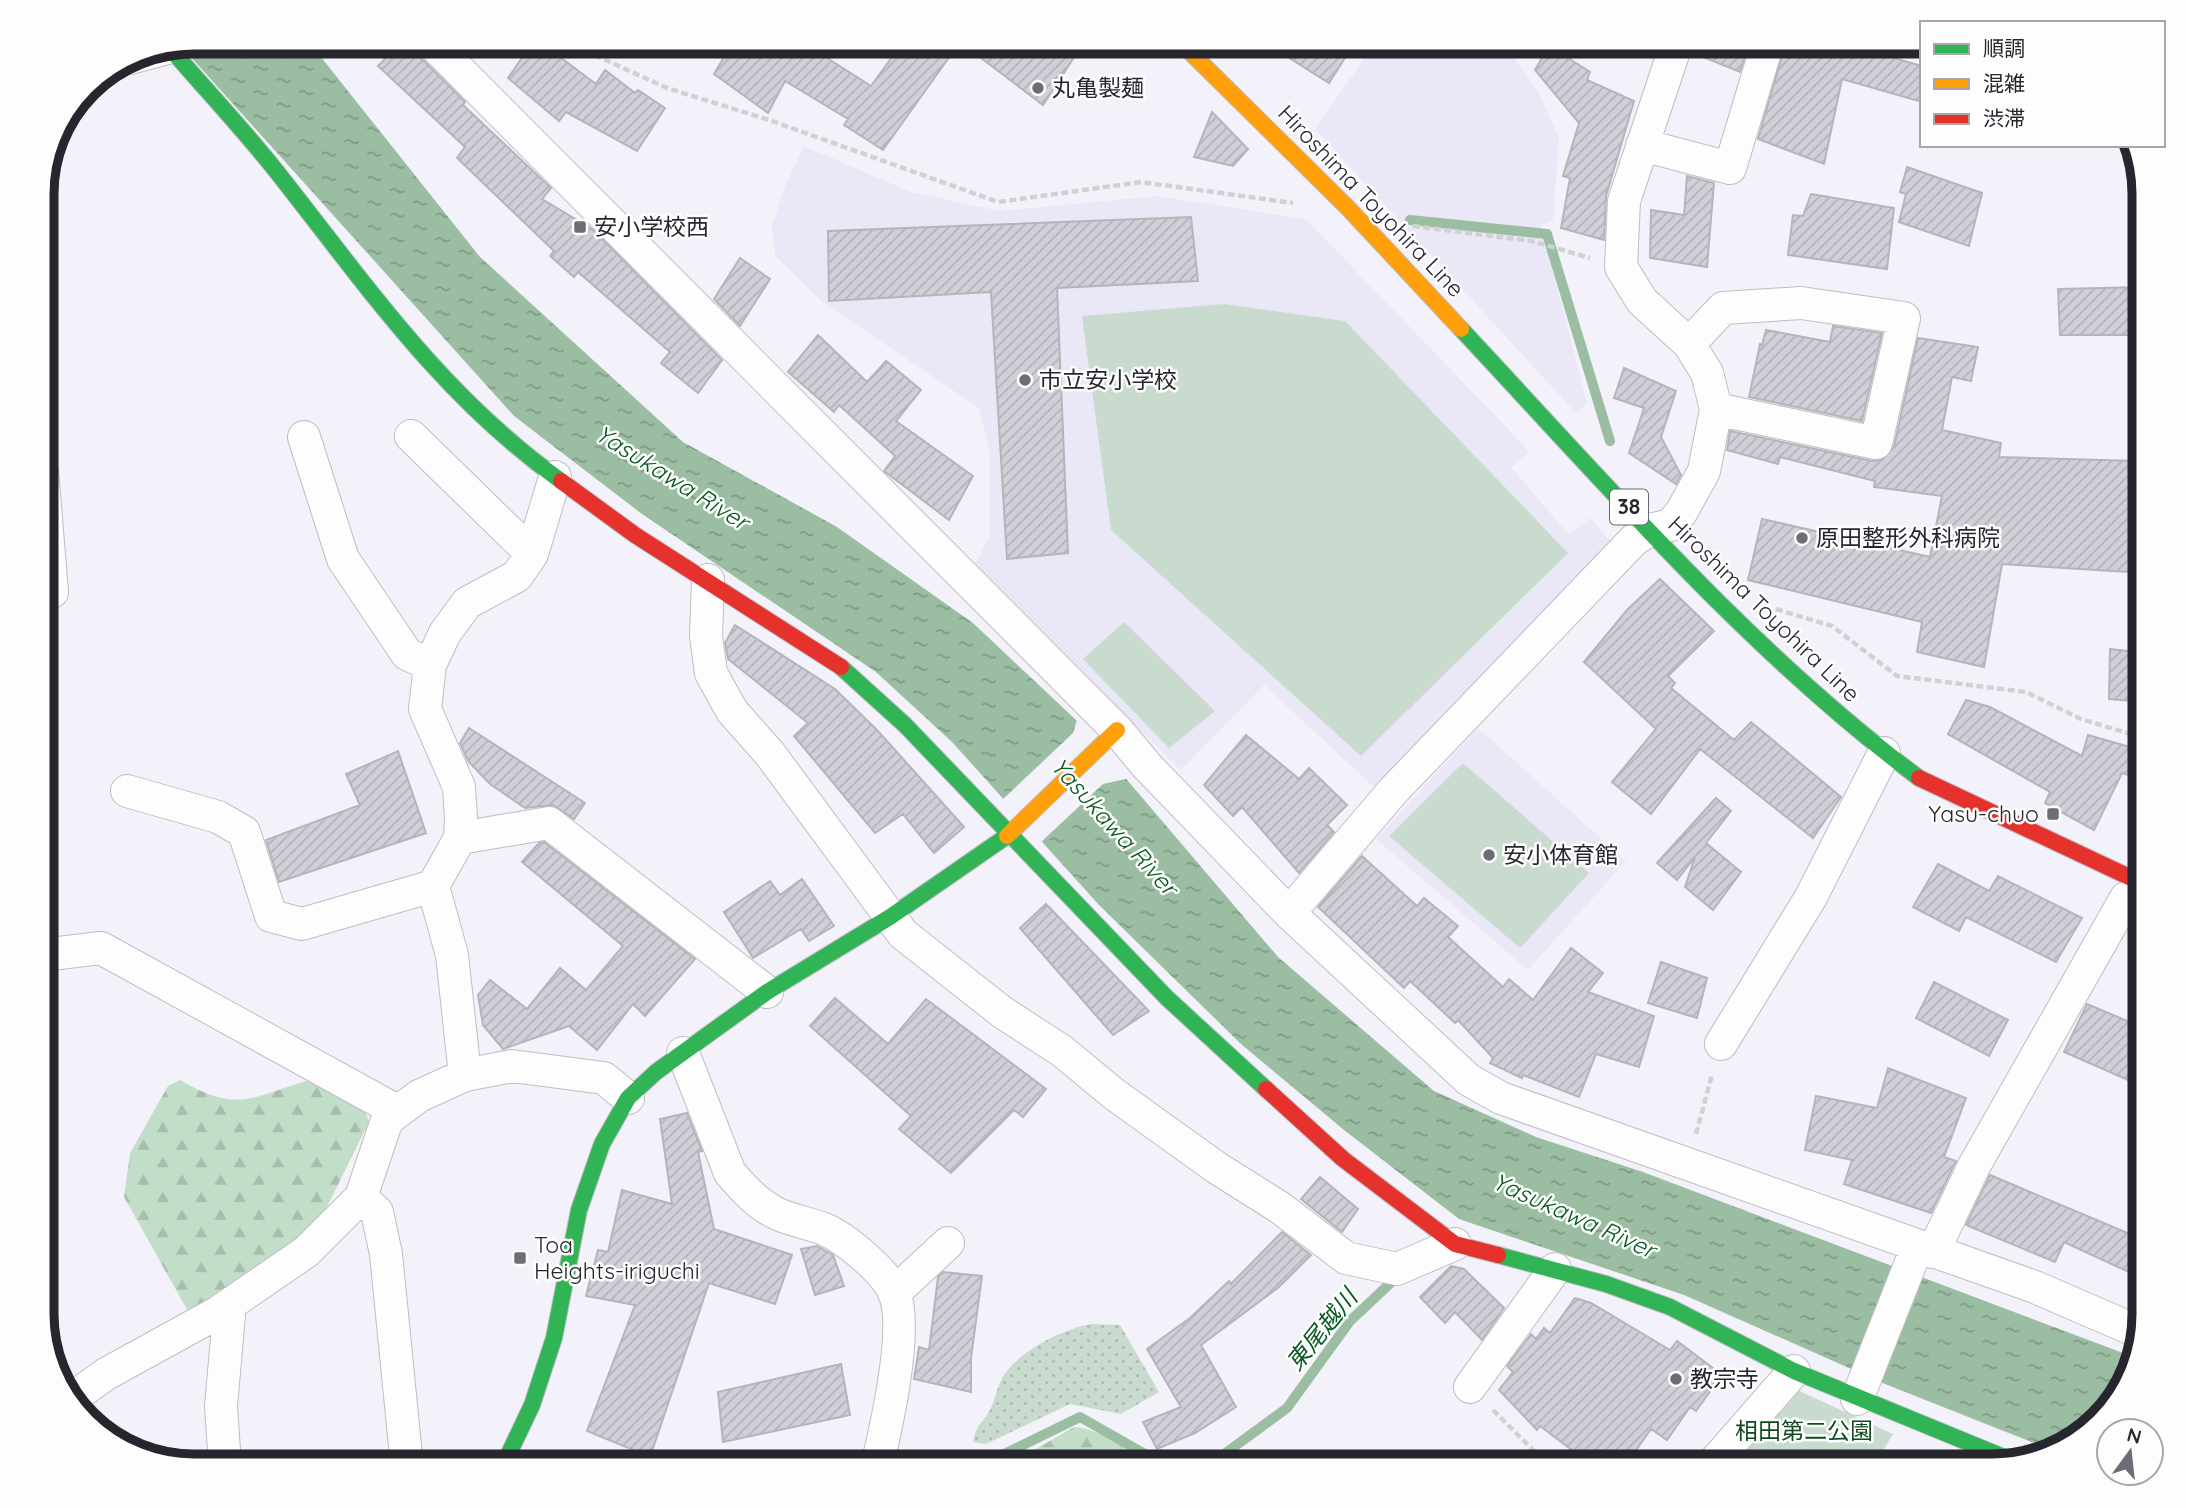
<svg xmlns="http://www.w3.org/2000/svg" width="2186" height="1508" font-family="Quicksand,'Noto Sans JP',sans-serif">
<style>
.built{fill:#eae7f7}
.grass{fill:url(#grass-dots)}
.forest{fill:url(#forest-firs)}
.park{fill:#c9dacf}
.water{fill:url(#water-ripples)}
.pier{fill:#f3f2fa}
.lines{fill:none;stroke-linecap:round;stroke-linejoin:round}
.stream{stroke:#9bbea2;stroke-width:10}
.building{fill:url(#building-hatch);stroke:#b5b4bb;stroke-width:2}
.street-casing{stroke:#bebdc4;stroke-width:34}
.fast-casing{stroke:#bebdc4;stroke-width:18}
.slow-casing{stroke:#bebdc4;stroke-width:18}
.jam-casing{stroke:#bebdc4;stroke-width:18}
.path{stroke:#d1d1d4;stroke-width:4.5;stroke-dasharray:7 3.5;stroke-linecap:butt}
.street{stroke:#fdfdfe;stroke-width:32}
.fast{stroke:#30b455;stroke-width:16}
.slow{stroke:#ff9f0a;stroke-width:16}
.jam{stroke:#e5322d;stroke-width:16}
.poi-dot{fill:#6e6d75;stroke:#fdfdfd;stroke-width:2.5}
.labels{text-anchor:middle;stroke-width:5;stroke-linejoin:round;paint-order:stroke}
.shield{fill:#fdfdfd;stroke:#67666c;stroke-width:2}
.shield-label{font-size:21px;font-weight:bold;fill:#27262e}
.poi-label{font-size:23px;fill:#27262e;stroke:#fdfdfd;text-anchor:start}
.street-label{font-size:23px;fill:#27262e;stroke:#fdfdfd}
.park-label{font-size:23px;fill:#10491f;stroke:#fdfdfd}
.water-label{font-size:24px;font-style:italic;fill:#085a23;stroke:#fdfdfd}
.rim{fill:none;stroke:#27262e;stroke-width:9}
</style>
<defs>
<pattern id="grass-dots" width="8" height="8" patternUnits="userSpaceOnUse" patternTransform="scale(1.75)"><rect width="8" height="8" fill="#c9dacf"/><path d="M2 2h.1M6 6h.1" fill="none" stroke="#adbbb2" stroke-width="1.8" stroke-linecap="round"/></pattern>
<pattern id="forest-firs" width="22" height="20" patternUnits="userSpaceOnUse" patternTransform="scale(1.75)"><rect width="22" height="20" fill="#c2dec8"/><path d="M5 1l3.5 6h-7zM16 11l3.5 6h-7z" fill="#a7beac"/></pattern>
<pattern id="water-ripples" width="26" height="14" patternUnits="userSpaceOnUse" patternTransform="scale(1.75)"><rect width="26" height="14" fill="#9bbea2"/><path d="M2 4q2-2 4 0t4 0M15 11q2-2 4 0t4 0" fill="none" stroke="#7e9a84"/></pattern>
<pattern id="building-hatch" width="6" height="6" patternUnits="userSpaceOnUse" patternTransform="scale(1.75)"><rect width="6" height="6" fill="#d1d0d8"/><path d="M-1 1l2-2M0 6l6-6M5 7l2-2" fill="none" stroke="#b3b2ba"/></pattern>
</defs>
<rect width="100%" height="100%" fill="#f3f2fa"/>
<!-- built -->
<path class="built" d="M1376,42H1504L1540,95L1559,139L1553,221L1541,225L1587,403L1576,413L1315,129Z
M804,146L911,192L999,211L1157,196L1306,219L1530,452L1511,467L1569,535L1590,518L1613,544L1375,788L1264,685L1181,770L973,568L990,536V454L979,408L824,303L775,256L772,227L785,186Z
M1478,728L1626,861L1528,970L1376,839Z"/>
<!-- grass -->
<path class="grass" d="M1091,1324L1120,1325L1159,1392L1121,1414L1070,1404L986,1444L973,1442C977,1422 982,1425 990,1410C996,1399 997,1385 1004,1375C1021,1350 1063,1329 1091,1324Z"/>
<!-- forest -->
<path class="forest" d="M180,1080C239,1114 250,1097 310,1080L364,1108L369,1122L325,1211L302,1237L189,1313L124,1197L130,1153L168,1086Z
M1074,1427C1101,1428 1129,1453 1153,1466H993L1029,1453Z"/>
<!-- park -->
<path class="park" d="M1224,304L1345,321L1568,553L1361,756L1111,530L1082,316Z
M1124,622L1215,711L1169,748L1083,659Z
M1463,763L1589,873L1520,948L1389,836Z
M1795,1389L1893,1434L1874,1466H1723Z"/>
<!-- water -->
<path class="water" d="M194,42H309L480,257L683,442L837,527L973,623L1076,720L1278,957L1434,1091L1536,1137L1643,1172L2131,1356L2118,1399L2054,1451L1885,1384L1684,1295L1459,1219L1344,1130L1241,1044L1099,905L952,742L876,672L642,514L514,416L180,45Z"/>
<!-- pier -->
<path class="pier" d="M194,42H238L196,57L186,44Z
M1078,717L1130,778L1103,784L1039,844L1001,801L1073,733Z"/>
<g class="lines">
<!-- stream -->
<path class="stream" d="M1410,220L1547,234L1610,441
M980,1466L1080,1417L1166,1466
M1208,1466L1287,1408L1350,1321L1399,1275"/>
</g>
<!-- building -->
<path class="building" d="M365,42H403L424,61L465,102L463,105L551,188L542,199L592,229L722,360L698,393L661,363L670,352L578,272L574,277L550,256L554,251L457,158L465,147L378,66L385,59Z
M533,42H540L596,84L605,70L635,93L638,90L665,108L637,151L566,112L559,121L508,78Z
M733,42H802L871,86L903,42H960L883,150L844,125L848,119L785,81L768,113L714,74Z
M960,42H1084L1043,105Z
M1264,42H1355L1329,83Z
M1695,42H1749L1740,72L1693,53Z
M1786,42H1837L1922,66V102L1842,79L1824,164L1758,139Z
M1549,46L1590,72L1587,80L1634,101L1606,196L1604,240L1561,228L1570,178L1563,176L1579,123L1535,70Z
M1212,112L1248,149L1233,166L1194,157Z
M1907,167L1982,193L1969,246L1899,222L1906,194L1900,192Z
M1687,176L1714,183L1707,267L1650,258L1651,210L1684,215Z
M1811,194L1894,208L1887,269L1788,255L1793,215L1803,216Z
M1191,217L1198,281L1057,288L1068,553L1007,559L991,292L829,301L828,231Z
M740,258L770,279L740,326L714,299Z
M2144,287V335H2060L2058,289Z
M1833,326L1882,333L1862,421L1749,397L1760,344L1762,345L1766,330L1830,342Z
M818,335L867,382L886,361L921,390L896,421L973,476L949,520L884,471L895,456L839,405L834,412L788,372Z
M1918,338L1978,347L1971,381L1952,377L1942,430L2001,443L1999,457L2137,461L2144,573L2002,564L1984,667L1917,652L1922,622L1748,580L1762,519L1930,557L1942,496L1874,487L1875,481L1780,457L1778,464L1727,450L1730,431L1872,461L1882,460L1894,447Z
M1624,368L1676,391L1661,437L1681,475L1676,484L1629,453L1644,408L1614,398Z
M1660,579L1714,631L1668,676L1675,683L1671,688L1734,740L1751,722L1841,797L1813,838L1700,749L1651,814L1612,782L1656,729L1584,662L1627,610Z
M735,625L835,689L878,731L964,827L934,853L903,814L875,833L794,736L808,723L728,659L725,643Z
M2110,649L2144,653V702L2109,699Z
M1966,700L1990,707L2082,756L2088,735L2144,751L2138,778L2122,773L2094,830L2045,803L2050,792L1948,734Z
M469,728L585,803L574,819L553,805L525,808L490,784L468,761L460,743Z
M1246,735L1299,779L1309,768L1347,805L1327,825L1334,832L1299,873L1242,807L1233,816L1204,785Z
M398,751L426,833L279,882L266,840L360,805L346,774Z
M1716,798L1731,811L1706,843L1741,872L1713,910L1685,887L1695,857L1677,880L1657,863Z
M544,842L695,959L645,1016L633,1004L597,1050L569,1026L503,1049L483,1025L478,995L490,980L527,1009L560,968L586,990L623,946L522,862L539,843Z
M1362,856L1417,906L1424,898L1458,926L1448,937L1503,987L1509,979L1533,1000L1571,948L1603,973L1588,992L1654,1016L1639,1067L1596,1054L1579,1097L1523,1075L1522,1078L1490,1063L1493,1058L1458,1020L1455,1023L1410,981L1404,988L1318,907Z
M1938,864L1989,891L1998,876L2082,918L2056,962L1966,917L1959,931L1913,907Z
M802,879L834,926L809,941L801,929L753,958L724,912L770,881L780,895Z
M1046,904L1149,1011L1113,1035L1020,928Z
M1661,962L1707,978L1697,1018L1648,1003Z
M1934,982L2008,1020L1989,1056L1916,1018Z
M835,998L888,1044L926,999L1046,1089L1023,1117L1014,1110L951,1173L899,1129L911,1116L810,1026Z
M2087,1004L2144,1028V1087L2064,1052Z
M1888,1068L1966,1098L1944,1157L1956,1161L1931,1213L1844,1184L1852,1160L1805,1150L1816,1096L1877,1108Z
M687,1113L702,1151L698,1152L714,1229L792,1255L775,1304L709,1283L650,1457L587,1431L635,1305L586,1296L598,1250L608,1252L622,1190L672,1204L660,1119Z
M1990,1175L2144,1240V1279L2064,1242L2055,1262L1966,1225Z
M1320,1177L1358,1209L1342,1232L1301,1199Z
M1282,1232L1311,1255L1279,1287L1201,1345L1236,1407L1195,1433L1157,1449L1143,1422L1181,1407L1147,1349L1190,1318L1229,1281L1231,1284Z
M817,1246L833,1255L844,1286L815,1295L801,1249Z
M1451,1266L1464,1269L1504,1308L1482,1340L1455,1312L1445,1323L1420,1297Z
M943,1272L982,1276L971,1358V1392L914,1379L919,1347L929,1350L938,1277Z
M1575,1298L1591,1303L1670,1350L1677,1341L1722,1375L1696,1411L1690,1407L1667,1440L1651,1429L1625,1466H1593L1540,1426L1537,1430L1499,1390L1513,1372L1507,1366L1531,1334L1536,1339L1544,1328L1550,1333Z
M841,1364L850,1415L723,1442L718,1392Z"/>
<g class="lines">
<!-- street casing -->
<g class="street-casing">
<path id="street" d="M431,42L1117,730L1147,766L1289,913L1469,1080L1501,1098L2035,1287L2139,1332
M130,58L171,47
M1642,145L1730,168L1768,42
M1689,344L1723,308L1801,303L1904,318L1876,443L1716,409
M411,436L532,554
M304,437L343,559L407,654L430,665
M42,470L52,592
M708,580L706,636L711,673L732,711L770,754L903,934L1002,1012L1062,1051L1114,1094L1217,1168L1279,1207L1346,1258L1397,1269L1455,1244
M127,791L218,817L244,832L271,916L302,924L433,886
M460,838L549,823L767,992
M1289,913L1393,791L1634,540L1649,530L1671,525L1682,511L1704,471L1716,409L1707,373L1689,344L1642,301L1621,267L1624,201L1677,42
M42,955L101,948L397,1111
M1721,1044L1811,897L1884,753
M683,1053L730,1173C744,1189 758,1205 778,1214C793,1221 809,1223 824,1229C845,1238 885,1271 894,1292C909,1328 886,1428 877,1466
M465,1075L452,955L433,886L460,838L461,818L459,787L425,709L430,665L445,633L467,603L517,576L532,554L555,477
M361,1197L377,1212L386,1254L407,1466
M1933,1252L1974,1166L2126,898
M894,1293L948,1243
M1470,1387L1555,1269
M71,1399L106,1374L217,1313L306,1252L361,1197L387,1120L419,1096L465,1075L512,1066L604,1078L628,1098
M1857,1399L1912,1260
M225,1466L221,1406L230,1304
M1711,1466L1794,1371"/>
</g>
<!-- fast casing -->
<g class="fast-casing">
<path id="fast" d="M169,47C205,89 243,129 277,172C367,286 441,395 561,481
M1461,329C1607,485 1747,649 1919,778
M841,667L905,725L1167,998L1266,1089
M1498,1255L1606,1284L1670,1307L1794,1371L2013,1461
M503,1466L532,1405L554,1338L579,1210L602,1144L628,1098L656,1072L767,992L890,917L1007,836"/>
</g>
<!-- slow casing -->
<g class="slow-casing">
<path id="slow" d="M1180,42L1348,208L1461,329
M1007,836L1117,730"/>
</g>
<!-- jam casing -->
<g class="jam-casing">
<path id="jam" d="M561,481L635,535L841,667
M1919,778L2144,884
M1266,1089L1343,1159L1455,1244L1498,1255"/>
</g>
<!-- path -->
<path class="path" d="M566,42L667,88L769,120L998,202L1141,182L1293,203
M1901,42L1922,52
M2121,145L2144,225
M1413,226L1532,241L1590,258
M1776,609L1832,626L1897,676L2026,692L2081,719L2144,738
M2132,841L2144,810
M1696,1134L1712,1075
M1493,1410L1549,1466"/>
<!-- street -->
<use href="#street" class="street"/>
<!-- fast -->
<use href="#fast" class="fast"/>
<!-- slow -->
<use href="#slow" class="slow"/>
<!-- jam -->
<use href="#jam" class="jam"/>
</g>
<!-- markers -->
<g class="poi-dot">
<circle cx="1038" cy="88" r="7"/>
<rect x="573" y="220" width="14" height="14" rx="3.5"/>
<circle cx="1025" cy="380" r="7"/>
<circle cx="1802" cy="538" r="7"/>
<rect x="2046" y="807" width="14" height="14" rx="3.5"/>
<circle cx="1489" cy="855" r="7"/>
<rect x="513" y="1251" width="14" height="14" rx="3.5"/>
<circle cx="1676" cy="1379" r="7"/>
</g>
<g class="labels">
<!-- shield labels -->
<rect class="shield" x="1610" y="489.5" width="38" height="35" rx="5"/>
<g class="shield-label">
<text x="1629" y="514">38</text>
</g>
<!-- poi labels -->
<g class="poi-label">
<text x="1052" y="96">丸亀製麺</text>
<text x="594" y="235">安小学校西</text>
<text x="1039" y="388">市立安小学校</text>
<text x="1816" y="546">原田整形外科病院</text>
<text x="2039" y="822" text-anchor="end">Yasu-chuo</text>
<text x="1503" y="863">安小体育館</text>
<text x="534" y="1253">Toa<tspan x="534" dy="26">Heights-iriguchi</tspan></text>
<text x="1690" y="1387">教宗寺</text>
</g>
<!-- street labels -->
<g class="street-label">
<text transform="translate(1371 201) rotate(46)" y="8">Hiroshima Toyohira Line</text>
<text transform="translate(1764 609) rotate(44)" y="8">Hiroshima Toyohira Line</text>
</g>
<!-- park labels -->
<g class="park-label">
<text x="1804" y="1439">相田第二公園</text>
</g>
<!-- water labels -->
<g class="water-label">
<text transform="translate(672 478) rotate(32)" y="8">Yasukawa River</text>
<text transform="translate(1114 827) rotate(48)" y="8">Yasukawa River</text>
<text transform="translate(1574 1216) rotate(24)" y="8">Yasukawa River</text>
<text transform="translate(1322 1330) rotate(-51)" y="8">東尾越川</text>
</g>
</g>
<!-- crop -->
<path d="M0 0H2186V1508H0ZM194 54H1992A140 140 0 0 1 2132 194V1314A140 140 0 0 1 1992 1454H194A140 140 0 0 1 54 1314V194A140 140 0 0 1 194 54Z" fill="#fdfdfd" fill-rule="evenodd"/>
<path class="rim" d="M194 54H1992A140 140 0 0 1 2132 194V1314A140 140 0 0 1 1992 1454H194A140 140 0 0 1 54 1314V194A140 140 0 0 1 194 54Z"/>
<!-- legend -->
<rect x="1920" y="21" width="245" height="126" fill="#fdfdfd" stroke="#a7a7aa" stroke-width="2"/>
<rect x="1934" y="44" width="35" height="10" fill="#30b455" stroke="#a7a7aa" stroke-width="2"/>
<text x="1983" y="56" font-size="21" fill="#27262e">順調</text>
<rect x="1934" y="79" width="35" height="10" fill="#ff9f0a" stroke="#a7a7aa" stroke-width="2"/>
<text x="1983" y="91" font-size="21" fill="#27262e">混雑</text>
<rect x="1934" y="114" width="35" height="10" fill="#e5322d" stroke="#a7a7aa" stroke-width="2"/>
<text x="1983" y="126" font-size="21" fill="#27262e">渋滞</text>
<!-- north arrow -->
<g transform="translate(2130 1452) rotate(15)"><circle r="33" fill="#fdfdfd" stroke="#a7a7aa" stroke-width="2"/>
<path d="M0-5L12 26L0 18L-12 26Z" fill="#6e6d75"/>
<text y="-10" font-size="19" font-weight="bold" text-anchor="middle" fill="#27262e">N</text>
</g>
</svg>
